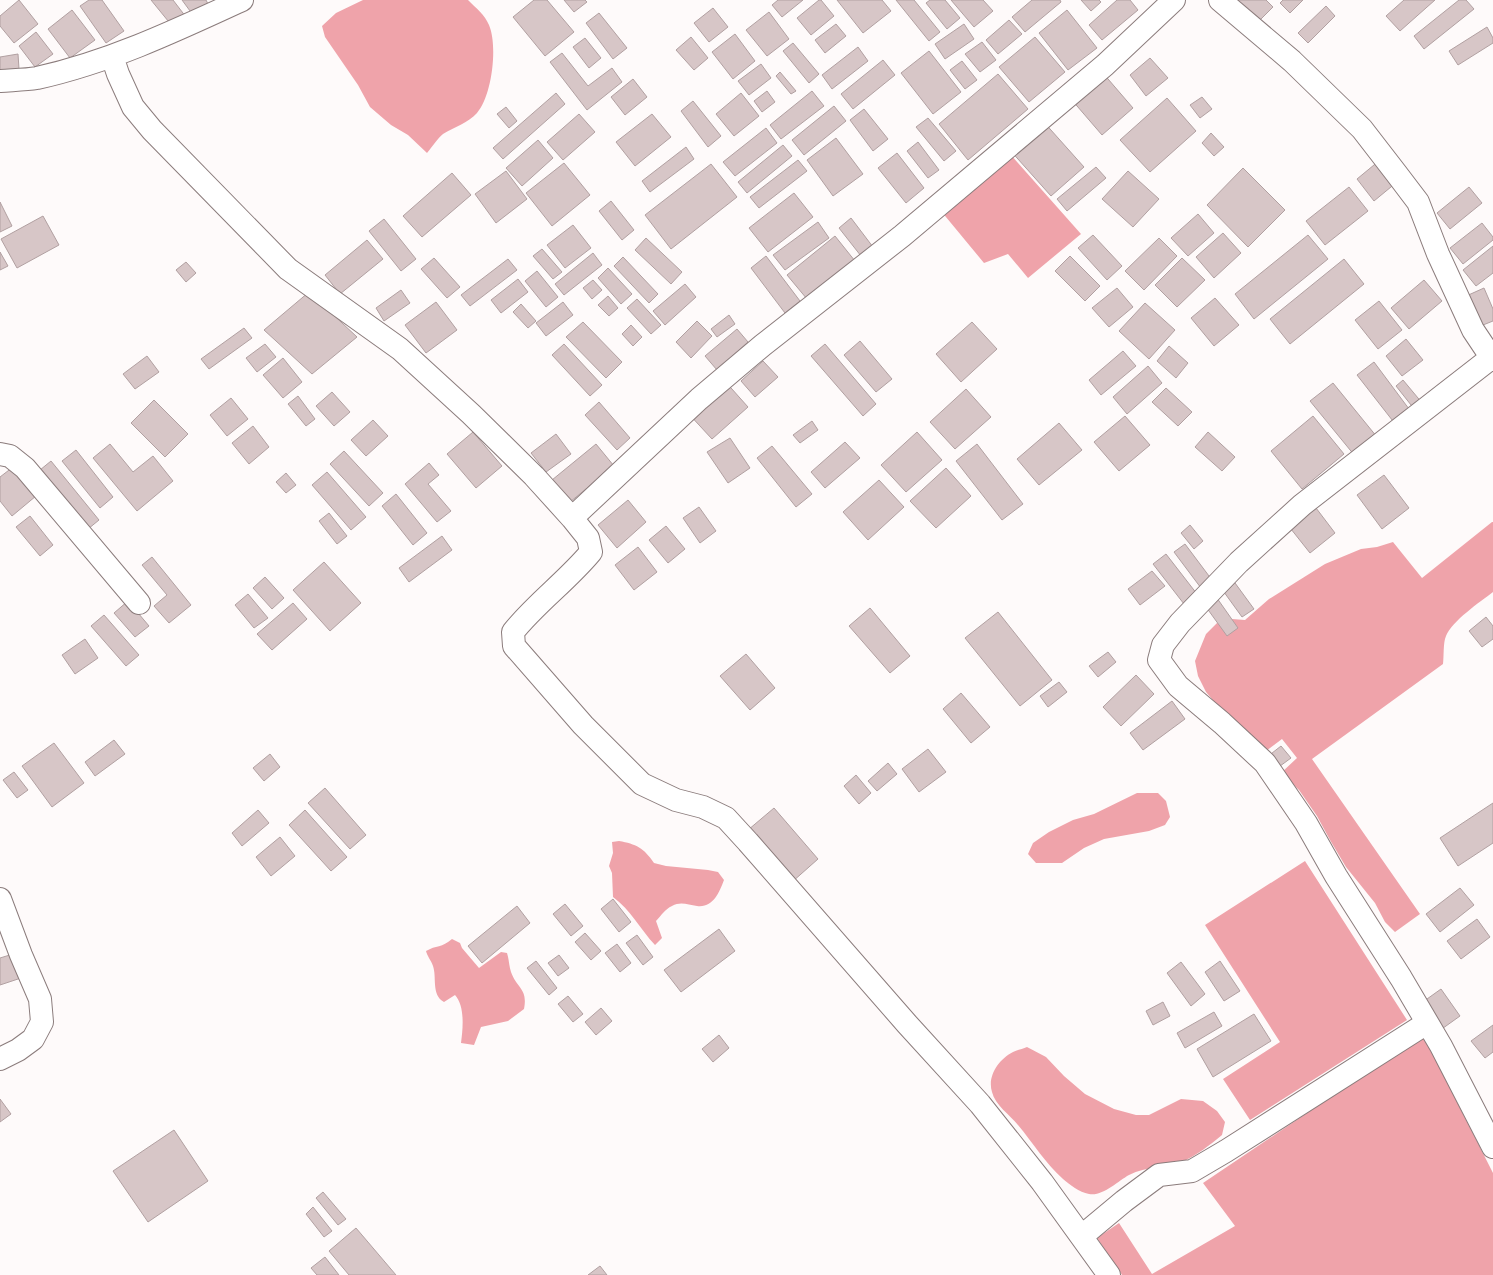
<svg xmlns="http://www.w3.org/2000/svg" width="1493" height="1275" font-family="Inter,sans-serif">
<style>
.water{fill:#efa3aa}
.building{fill:#d7c6c7;stroke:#b1a0a1}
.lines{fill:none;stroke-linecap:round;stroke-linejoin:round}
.street-casing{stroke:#8b7c7c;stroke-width:24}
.street{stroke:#fff;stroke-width:22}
</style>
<rect width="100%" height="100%" fill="#fefafa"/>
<!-- water -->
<path class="water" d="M363,0H468C476,8 485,15 489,25C498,46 492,96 477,113C468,123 454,127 443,134C437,139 432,147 427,153L408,135L391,125L370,107L358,85L325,37L322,26L336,13Z
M1010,154L1081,234L1028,278L1008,254L984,263L941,211Z
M1492,522H1493V592C1480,602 1452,621 1446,636C1443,642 1444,657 1443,664L1312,759L1420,914L1395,932L1385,922L1375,903L1346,867L1330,840L1317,816L1299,790L1281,773L1297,758L1282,739L1266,751L1247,731L1231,717L1224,713L1206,692L1198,676L1195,661L1206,634L1218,622L1232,619L1245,620L1269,599L1325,564L1361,549L1377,547L1393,542L1422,578Z
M1137,793H1158L1166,801L1170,817L1165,825L1149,831L1104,839L1084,848L1062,863H1036L1028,854L1033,843L1049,832L1073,820L1094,814Z
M619,841C636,844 644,848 654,863L666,866L708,870L718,872L724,880C719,893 713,908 697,906C688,905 681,901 672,906C665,909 661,916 656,921L662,938L655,945C640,929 631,910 613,897L612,873L609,866L613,853L612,842Z
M1305,861L1407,1020L1250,1120L1223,1079L1280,1042L1205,925Z
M452,939L460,943L462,948L479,968L501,952L507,953C509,959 509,966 511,972C517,989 528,988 524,1009L508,1021L481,1027L474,1045L461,1043C463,1028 465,1006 455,995L444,1002C431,995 437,977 433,966C431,960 427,956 426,951C436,945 442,948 452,939Z
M1423,1035L1493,1173V1275H1122L1097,1238L1119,1223L1152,1274L1235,1226L1203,1183Z
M1027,1047L1046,1057L1064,1076L1085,1094L1114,1109L1136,1115H1149L1181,1099L1203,1101L1217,1111L1225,1122L1222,1135C1210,1145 1197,1155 1182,1162C1165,1168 1147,1166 1129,1175C1118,1181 1102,1197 1089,1194C1079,1192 1070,1185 1063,1179C1046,1164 1033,1143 1018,1125C1010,1115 995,1105 992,1092C987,1076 999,1059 1013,1052C1017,1050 1023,1049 1027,1047Z"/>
<!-- building -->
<path class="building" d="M19,0L38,24L14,43L0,26V16Z
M89,0H102L124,31L106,43L80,6Z
M151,0H173L186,17L173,27Z
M182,0H206L208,4L193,15Z
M534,0H547L574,32L545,56L513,17Z
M564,0H585L587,2L574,12Z
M778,0H803L782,17L772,5Z
M819,0H821L834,16L811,35L797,18Z
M837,0H882L891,11L863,33Z
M896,0H914L940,32L929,41Z
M930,0H945L960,18L947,29L926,3Z
M951,0H983L993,11L974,27Z
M1032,0H1060L1061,2L1025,32L1012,17Z
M1081,0H1099L1101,2L1091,11Z
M1117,0H1130L1138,10L1102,40L1089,25Z
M1237,0H1266L1273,7L1259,21Z
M1283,0H1303L1290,13L1280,3Z
M1404,0H1435L1400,31L1386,16Z
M1459,0H1466L1474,9L1424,49L1414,36Z
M1326,6L1335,16L1308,43L1298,33Z
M713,8L728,27L709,42L694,23Z
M72,10L95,40L70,58L48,29Z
M1067,10L1097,48L1068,70L1039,33Z
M769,12L789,39L767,56L746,30Z
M599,13L627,48L613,59L586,23Z
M1009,20L1022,34L998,54L986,40Z
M836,24L846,36L825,53L815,40Z
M964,24L974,39L945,59L935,44Z
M1487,27L1493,38V43L1458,65L1449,51Z
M36,32L53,54L35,67L19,46Z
M735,34L755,61L733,79L712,52Z
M691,37L708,58L694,70L676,50Z
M1035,37L1065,72L1029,102L999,67Z
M585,38L601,58L589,68L573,47Z
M982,42L996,60L980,72L965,54Z
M793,43L819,74L809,83L783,51Z
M858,47L868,61L832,89L822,75Z
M929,51L961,92L933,114L901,73Z
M562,53L588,86L612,68L622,82L587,110L550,62Z
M18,54L19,69L0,71V57Z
M1150,58L1168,78L1146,96L1130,75Z
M883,60L895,75L853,109L841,94Z
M962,61L977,80L965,89L950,70Z
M761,64L771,78L749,95L738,81Z
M780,72L796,91L791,94L776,76Z
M1102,72L1133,108L1102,135L1071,99Z
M998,74L1028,109L968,160L939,124Z
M633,79L647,97L625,115L611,97Z
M767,91L775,102L762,112L754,101Z
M812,91L824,106L781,139L770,125Z
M556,93L565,104L503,159L493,148Z
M741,93L759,116L734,136L716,114Z
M1202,97L1212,109L1200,118L1190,105Z
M1167,98L1196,131L1150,172L1120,140Z
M693,101L721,136L708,147L681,111Z
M834,106L846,121L804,155L792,140Z
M506,107L517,121L509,128L497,114Z
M864,109L888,139L873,151L850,120Z
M579,114L595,132L563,160L547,142Z
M652,114L671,137L635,166L616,142Z
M928,118L956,151L944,161L916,127Z
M1042,120L1084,167L1051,196L1009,149Z
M766,128L777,143L735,176L723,162Z
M1211,133L1224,147L1214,156L1202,143Z
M836,138L863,174L833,196L807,160Z
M538,140L553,158L522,186L506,168Z
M918,142L939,170L928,178L907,151Z
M783,145L792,156L747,193L738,182Z
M686,147L694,159L650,192L642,181Z
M897,153L924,188L906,203L878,168Z
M798,160L807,171L759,208L750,197Z
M1380,160L1397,182L1374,201L1357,179Z
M564,163L590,195L552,226L526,193Z
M711,164L737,197L671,249L645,215Z
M1096,167L1106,178L1067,211L1057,199Z
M1243,168L1285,210L1248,247L1207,205Z
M506,171L527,199L496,223L475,194Z
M1128,171L1159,199L1133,227L1102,199Z
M452,173L471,195L422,237L403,216Z
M1349,187L1368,211L1325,245L1306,221Z
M1469,187L1482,203L1450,229L1437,213Z
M794,193L813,217L768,252L749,228Z
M611,201L634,230L622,240L599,211Z
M0,202L12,226L0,232Z
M1198,214L1214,233L1188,256L1171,238Z
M43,216L59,245L17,268L1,239Z
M851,218L873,247L861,256L839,228Z
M384,219L416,259L401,271L369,231Z
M818,222L829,238L785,270L773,255Z
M1482,223L1493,237V240L1463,264L1450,248Z
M573,225L591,248L565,268L547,245Z
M1223,233L1241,253L1214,278L1196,257Z
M1093,235L1122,266L1107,280L1078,248Z
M1308,235L1328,259L1254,319L1235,294Z
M835,236L855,261L807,299L787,275Z
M646,238L682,272L671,284L635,250Z
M1159,238L1177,256L1144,290L1125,271Z
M367,240L383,259L340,294L325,275Z
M1493,246V273L1476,286L1463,270Z
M542,249L562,272L553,279L533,256Z
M0,252L8,266L0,270Z
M593,253L602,265L564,295L555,284Z
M766,256L800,301L785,313L751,268Z
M1070,256L1100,286L1085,301L1055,271Z
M623,257L658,294L649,303L614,266Z
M434,258L460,287L447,298L421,269Z
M1182,258L1205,280L1177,307L1155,285Z
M508,259L517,270L470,306L461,295Z
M1344,259L1364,284L1290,344L1270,319Z
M186,262L196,273L186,282L176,270Z
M608,268L632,294L621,304L598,278Z
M537,271L558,297L546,307L525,281Z
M518,279L528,292L501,313L491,300Z
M593,280L602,290L592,299L583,288Z
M1424,280L1442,301L1409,329L1391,308Z
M685,284L696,297L665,325L653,311Z
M1117,288L1133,307L1109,327L1092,308Z
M1484,288L1493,309V321L1478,327L1464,297Z
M401,290L410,303L384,321L376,308Z
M309,292L357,337L312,374L264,330Z
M608,296L618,308L609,316L598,305Z
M1215,298L1239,325L1214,346L1191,318Z
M637,299L661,325L651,334L627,308Z
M1379,301L1402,330L1378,349L1355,320Z
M436,302L457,330L426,353L405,325Z
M563,302L573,315L546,336L536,323Z
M1145,303L1175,330L1149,359L1119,331Z
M521,304L536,321L528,328L513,312Z
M729,315L735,324L717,337L711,329Z
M697,321L712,336L691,358L676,342Z
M583,322L622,362L606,378L566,337Z
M972,322L997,349L961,382L936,354Z
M631,325L642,337L633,346L622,334Z
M244,328L252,338L209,369L201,359Z
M737,329L748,342L717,370L705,356Z
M1406,339L1423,360L1402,376L1386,356Z
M860,341L892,379L876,392L844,355Z
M265,344L276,357L257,372L246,358Z
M564,344L602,385L590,396L552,355Z
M825,344L876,404L863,416L811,356Z
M1169,346L1188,363L1176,378L1157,361Z
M1123,351L1136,366L1101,395L1089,380Z
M147,356L159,372L135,389L123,374Z
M283,358L302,382L283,398L263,375Z
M763,361L778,377L755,397L741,381Z
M1374,362L1412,413L1396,425L1357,375Z
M1148,366L1162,383L1127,414L1113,397Z
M723,379L748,407L712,439L687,412Z
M1403,380L1423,404L1415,410L1396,386Z
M1333,383L1377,437L1355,456L1310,401Z
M1166,388L1192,412L1178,426L1152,402Z
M966,389L991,417L955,449L930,422Z
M332,392L350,412L334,426L316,406Z
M298,396L315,419L306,426L288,404Z
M231,398L248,419L227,436L210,415Z
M154,400L188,434L165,457L131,423Z
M599,402L630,438L617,450L585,415Z
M1125,416L1150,445L1119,471L1094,442Z
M1313,416L1344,454L1302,489L1271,451Z
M373,420L388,436L366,456L351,440Z
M812,421L818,430L800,443L793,435Z
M1059,423L1082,450L1039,485L1017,459Z
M253,426L269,447L249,464L232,443Z
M473,432L502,466L476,488L447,454Z
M917,432L942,460L906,492L881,465Z
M1208,432L1235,457L1222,471L1195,447Z
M556,434L571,454L546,472L531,453Z
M730,438L750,468L728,483L707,452Z
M845,442L860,458L825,488L811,472Z
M110,444L133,472L153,456L173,481L137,511L93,458Z
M596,444L614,466L570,502L552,480Z
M977,444L1023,504L1002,520L956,461Z
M772,446L812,494L796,507L757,458Z
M76,450L113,497L100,508L62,461Z
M344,451L383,493L369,506L330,464Z
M51,461L99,520L88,529L40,470Z
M429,463L439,475L428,484L451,511L437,522L405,484Z
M13,467L36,496L12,516L0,501V477Z
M946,468L971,496L936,528L910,501Z
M327,472L366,517L351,530L312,485Z
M286,473L296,485L286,493L276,482Z
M1384,475L1409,508L1382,529L1357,495Z
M879,480L904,507L868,540L843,512Z
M396,494L427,533L413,545L382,506Z
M628,500L646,522L617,548L598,525Z
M1313,504L1335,533L1310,553L1287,524Z
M699,507L716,531L700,543L683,518Z
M329,513L347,536L337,544L319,521Z
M30,516L53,545L40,556L16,527Z
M1190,525L1203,541L1194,549L1181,533Z
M666,526L685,549L668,563L649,540Z
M442,536L452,550L409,582L399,568Z
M1185,544L1212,580L1201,588L1174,552Z
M638,547L657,572L634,590L615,565Z
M1166,554L1197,594L1184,604L1153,564Z
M152,557L191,605L169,623L154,606L167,595L142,565Z
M324,562L361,603L330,631L293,590Z
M1152,571L1165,586L1140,605L1128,589Z
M1227,572L1254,609L1242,617L1216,581Z
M265,577L284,598L272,609L253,588Z
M1212,591L1238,628L1227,636L1201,600Z
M248,594L268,618L254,628L235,605Z
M128,601L149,626L135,637L114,613Z
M293,603L307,619L272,650L257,634Z
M870,608L910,656L890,673L849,626Z
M998,612L1052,680L1020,706L965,638Z
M104,615L139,655L126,666L91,626Z
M1486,617L1493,626V639L1482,647L1469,631Z
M85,639L98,658L75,674L62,655Z
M1108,652L1116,662L1098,677L1089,666Z
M746,654L775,688L750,710L720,676Z
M1136,675L1154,694L1121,726L1103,707Z
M1059,682L1067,692L1048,707L1040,696Z
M961,693L990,727L971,743L943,709Z
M1172,701L1185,719L1143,750L1130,733Z
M114,740L125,754L95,776L85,762Z
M54,743L84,783L52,807L22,766Z
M1281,746L1291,758L1276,769L1267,757Z
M928,749L946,772L919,792L902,769Z
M270,754L280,767L264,781L253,768Z
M888,763L897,774L877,791L868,781Z
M14,772L28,790L17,798L3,780Z
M856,775L871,793L859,804L844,786Z
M325,788L366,835L350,849L308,803Z
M1493,803V843L1458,866L1440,838Z
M774,808L818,859L792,882L748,830Z
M258,810L269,823L242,846L232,833Z
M305,810L347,857L331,871L289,825Z
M280,837L295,856L271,876L256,857Z
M1460,888L1474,905L1440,932L1426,914Z
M613,899L631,922L619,932L601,909Z
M565,904L583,926L571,936L553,914Z
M517,906L530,923L482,963L468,946Z
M1477,919L1490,937L1461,959L1447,941Z
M719,929L735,951L681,992L664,970Z
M585,933L601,951L591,960L575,942Z
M637,935L653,957L643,965L626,943Z
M617,944L631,963L620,972L605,953Z
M13,954L21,978L0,985V958Z
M559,955L569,968L558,976L548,963Z
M536,961L557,988L549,995L527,968Z
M1220,961L1240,991L1224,1001L1205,972Z
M1181,962L1205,994L1191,1006L1167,973Z
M1441,989L1460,1016L1439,1031L1420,1004Z
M568,996L583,1014L573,1022L558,1004Z
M1163,1002L1170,1016L1153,1025L1146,1011Z
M601,1008L612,1021L596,1035L585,1022Z
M1214,1012L1222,1026L1185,1048L1177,1033Z
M1254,1014L1271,1041L1213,1077L1197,1049Z
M1493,1025V1052L1485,1058L1471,1041Z
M719,1035L729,1048L713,1062L702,1049Z
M0,1099L11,1114L0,1122Z
M174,1130L208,1181L148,1222L113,1171Z
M323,1192L346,1219L338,1225L316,1198Z
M313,1207L332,1231L324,1237L306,1214Z
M356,1228L396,1275H349L329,1251Z
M325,1257L339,1275H317L311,1268Z
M600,1266L607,1275H588Z"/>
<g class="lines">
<!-- street casing -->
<g class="street-casing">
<path id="street" d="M1220,0L1292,61L1362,129L1396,173L1418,202L1438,254L1473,330L1493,360
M112,56L118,74L133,107L152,130L288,269L400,349L471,414L534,476L572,518L588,538L591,552C567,581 536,603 513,632L514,646L583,725L642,784L676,800L703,807L726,818L748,842L907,1024L980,1104L1042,1182L1109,1275
M0,81C12,80 25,80 37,78C109,62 175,31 242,0
M1491,358L1302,505L1239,562L1180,623L1163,645L1159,660L1178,686L1222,723L1265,763L1306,823L1336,876L1401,978L1441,1046L1493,1147
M0,454L10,456L25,468L139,603
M572,518L699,399L763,345L902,236L1105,65L1174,0
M0,899L21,955L40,999L42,1022L33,1039L18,1050L0,1059
M1082,1236L1124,1201L1159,1175L1192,1171L1226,1151L1427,1023"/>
</g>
<!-- street -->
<use href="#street" class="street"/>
</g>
</svg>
